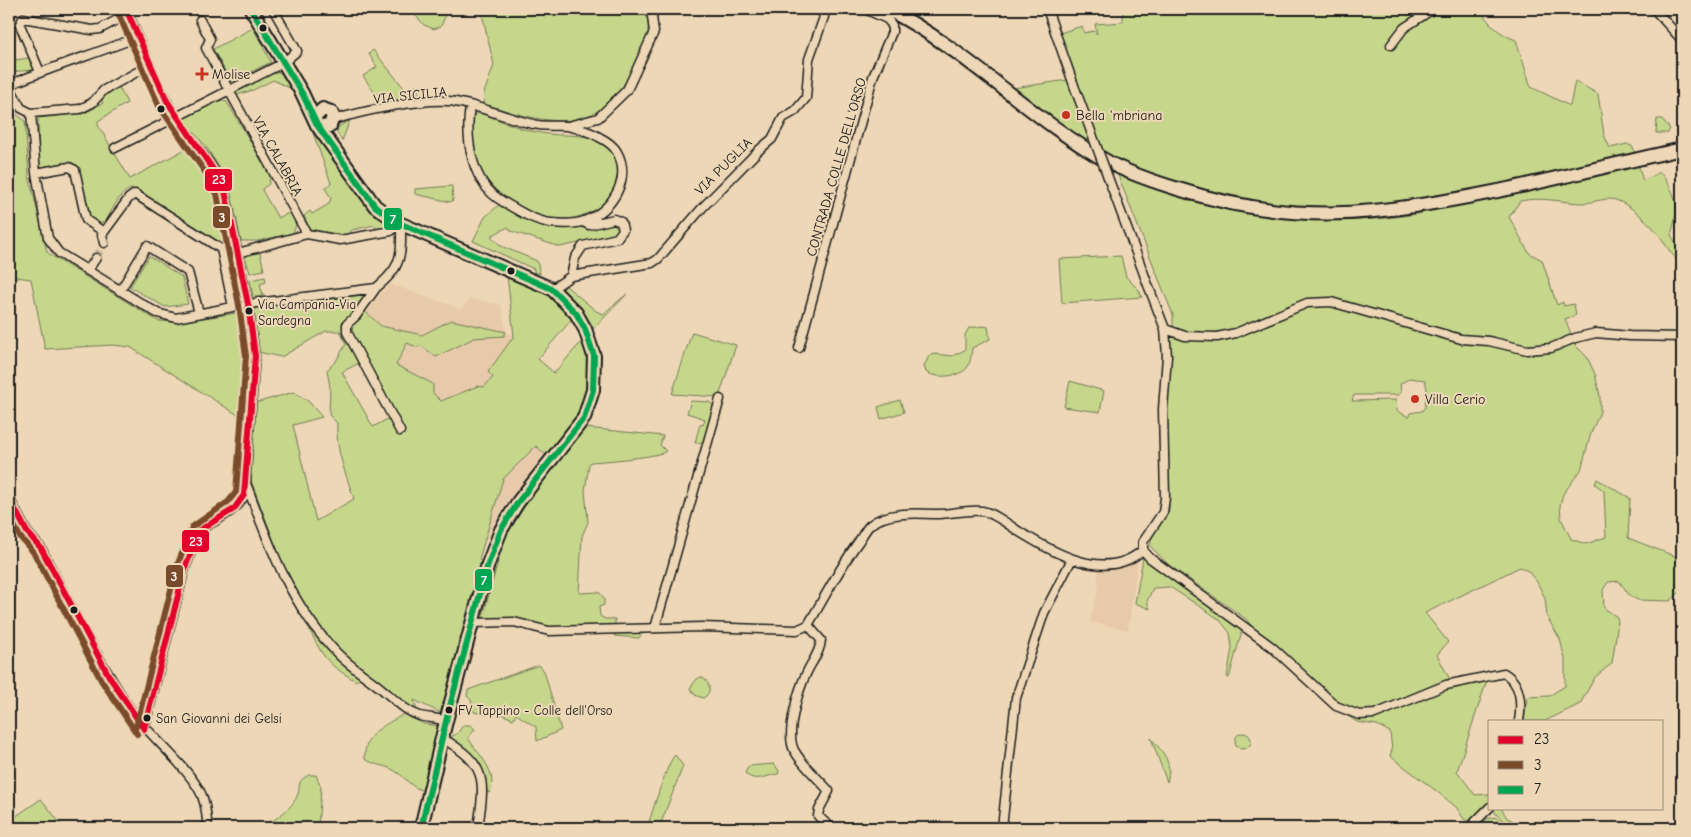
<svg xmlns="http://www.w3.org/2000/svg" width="1691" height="837" font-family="'Comic Neue',sans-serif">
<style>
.built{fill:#e7caa9}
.green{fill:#c6d78c;stroke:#717a54;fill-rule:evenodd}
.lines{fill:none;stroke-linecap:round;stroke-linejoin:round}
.minor-tunnel{stroke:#c3b297;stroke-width:8;stroke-dasharray:8 4;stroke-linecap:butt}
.minor-casing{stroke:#1c1c1c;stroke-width:11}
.primary-casing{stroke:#1c1c1c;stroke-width:16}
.minor{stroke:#edd7b6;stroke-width:8}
.primary{stroke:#edd7b6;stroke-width:12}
.minor-bridge-casing{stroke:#1c1c1c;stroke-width:11;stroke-linecap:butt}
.minor-bridge{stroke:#edd7b6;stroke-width:8}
.bus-1-casing{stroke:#edd7b6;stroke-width:10}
.bus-2-casing{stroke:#edd7b6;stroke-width:10}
.bus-3-casing{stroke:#edd7b6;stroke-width:10}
.bus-1{stroke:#e4002b;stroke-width:6}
.bus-2{stroke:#7a4b2a;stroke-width:6}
.bus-3{stroke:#00a651;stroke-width:6}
.bus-dot{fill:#1c1c1c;stroke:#edd7b6;stroke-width:2}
.poi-dot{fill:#c8321e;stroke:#edd7b6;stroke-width:2}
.labels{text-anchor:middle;stroke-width:4;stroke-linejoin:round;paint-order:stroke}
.bus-label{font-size:13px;fill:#1c1c1c;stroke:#edd7b6;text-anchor:start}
.poi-label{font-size:14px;fill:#1c1c1c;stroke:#edd7b6;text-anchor:start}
.street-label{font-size:14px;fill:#1c1c1c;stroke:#edd7b6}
.line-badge{stroke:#edd7b6;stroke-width:2}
.badge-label{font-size:14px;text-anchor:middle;font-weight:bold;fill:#fff}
</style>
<rect width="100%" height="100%" fill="#edd7b6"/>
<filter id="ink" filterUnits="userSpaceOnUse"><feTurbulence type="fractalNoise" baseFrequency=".02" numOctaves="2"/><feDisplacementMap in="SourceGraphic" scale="10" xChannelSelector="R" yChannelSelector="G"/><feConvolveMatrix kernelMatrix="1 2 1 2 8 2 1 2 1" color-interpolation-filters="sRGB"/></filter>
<g filter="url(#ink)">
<!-- built -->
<path class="built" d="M390,284L461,309L470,299L501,305L506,332L514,336L488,372L493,377L484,387L441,401L433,393L432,384L396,365L408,343L416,347L421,346L436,357L474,338L504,336L451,320L422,335L381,326L365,311Z
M537,446L546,456L493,539L486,529L503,479Z
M1138,559L1128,630L1090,622L1098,590V568L1113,567Z"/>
<!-- green -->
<path class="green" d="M410,9H448L441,26L434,29L424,25Z
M453,9H645C653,28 645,42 637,60C601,140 553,125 483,104L484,93L494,65L482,14Z
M1123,9H1479C1489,24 1499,34 1516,40L1531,87L1570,106L1575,81L1598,94L1604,135L1610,148L1627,144L1633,147L1643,181L1660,172C1679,198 1679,206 1671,235L1682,253V263C1669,255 1665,241 1655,230C1645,219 1630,205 1616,200C1607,197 1595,202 1585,203C1563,203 1543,196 1520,201L1509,217L1529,253L1542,260L1557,305L1563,302L1564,306L1574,304L1576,315L1565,319L1576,346L1587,357L1595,374L1600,396V412L1591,433L1581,470L1563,494L1560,505L1561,518L1571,539L1586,544L1606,537L1604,491L1595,484L1597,479L1630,498L1628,538L1682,559V590L1670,601L1638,600L1630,596L1619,581L1608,582L1603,590L1604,608L1617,617L1618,622L1612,663L1595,677L1580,704L1545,721H1524L1527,697L1549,696L1565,686V659L1560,639L1547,617L1545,598L1537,582L1528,571L1520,567L1425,613L1448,642L1437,655L1454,687L1487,680L1457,771L1475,795L1490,794V804L1471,823L1464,819L1456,807L1439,793L1390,756L1392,750L1390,732L1377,725L1357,722L1345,714L1327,692L1254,629L1246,619L1169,565L1150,546L1152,537L1169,512L1167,404L1169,337L1173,336V315L1117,173C1207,204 1276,227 1374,219C1399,217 1424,214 1449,206C1468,199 1487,191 1506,184L1375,205L1336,207L1274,204L1212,191L1141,172L1086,143L1013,88L1075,79L1060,33L1082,26L1084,33L1094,31L1097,34L1095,24L1123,22ZM1410,378L1425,380L1427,389L1425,407L1422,411L1410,413L1409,417L1397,411L1396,400L1352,401L1354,395H1399L1401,392L1400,384Z
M253,28L271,62L231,82L213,49Z
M373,50L408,93L418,84V97L381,102L363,76L377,67L369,54Z
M29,58L34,70L9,72V61Z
M280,72L292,89L273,80L253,90L237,95L235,90L262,76Z
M119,87L127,103L98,121V125L130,179L191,146L218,188L241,300L235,301L223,247L132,189C119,191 112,212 105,222L98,224L90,217L77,165L69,162L41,167L39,165L38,118L85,113L103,103L101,98Z
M219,100L227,102L270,175L269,184L262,189L263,192L278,218L291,212L296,225L293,233L258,241H241L233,203L224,175L207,148L183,119L186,114Z
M304,108L331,155L361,199L389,222L387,228L377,230L374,225L352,230L346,236L310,229L304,216L310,211L312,214L329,204L331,198L325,188L331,183Z
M480,113C500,120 521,130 541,133C563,137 584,132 604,143C613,149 618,163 618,173C618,189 609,202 596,209C547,239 481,198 472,145C470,135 473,124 474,115Z
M16,114L25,121L29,176L47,252L52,256L158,321L175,322L245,312L251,351L246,412L244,415H238L130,347L113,345L45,349L31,279L9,276V116Z
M1657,119H1662L1670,129L1668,133H1656Z
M350,120L342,141L337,133L338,127Z
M452,186L453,200L451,202L415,194V189Z
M500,204L536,222L591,228L616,223L619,231L611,236L560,247L511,231L508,227L491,236L501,246L537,261L540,274L534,272V269L473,241L485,217Z
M256,251L260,253L264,270L250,273L244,254Z
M149,256L182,277L188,304L165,307L130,287Z
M1121,256L1126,277L1139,290L1142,297L1062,303L1059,259Z
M507,275C535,287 555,292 572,319L538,359L554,373L583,340C597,393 579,417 546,455L536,446L503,479L479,559L482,564L443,714L414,700L417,711C398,700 385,685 367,673L356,681C327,664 324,659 309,629L315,622L288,578L250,478L255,403L294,392L308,401L322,417L293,425L316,521L354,499C346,474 335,449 337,423L329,415L330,387L327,370L336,361L346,344L340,331H326L281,357L258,352L253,310C263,303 283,307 296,306L298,303L365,295L359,306L381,326L422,335L451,320L506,332L504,336L474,338L436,357L422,346L417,347L407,343L396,365L433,384V393L441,401L478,386L484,387L493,377L488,372L514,336ZM361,362L391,417L373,427L342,372Z
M265,277L266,282L260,284L263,296L253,297L250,280Z
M566,286L596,311L603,314L627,294L593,329L583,311L562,290Z
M983,326L988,327L990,339L972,348C971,355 971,362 967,368C959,377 936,379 926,372L924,366L929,356L935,354L952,356L965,350V335L969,328Z
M692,332L736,345L719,397L672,394Z
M1070,381L1104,391L1100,412L1064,407Z
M900,400L904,412L881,419L878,407Z
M691,401L709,402L716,407L704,442L695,443L700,424L703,425L705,419L687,413Z
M587,421V428L663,436L660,445L666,451C659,457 605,461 591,462L589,464L585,491L588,522L582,536L579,593L599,592L604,598V605L599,607L600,616L605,619H615V625L550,627L511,619L482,620L506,532Z
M1143,558L1243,627L1229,678L1227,677L1232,648L1230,633L1219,619L1170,587L1153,588L1147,601L1150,609L1135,603Z
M640,630L642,634L639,638L615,636L613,632Z
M539,665L544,671L561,730L537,741L536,727L516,714L513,719L494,711L488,715L474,712L471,700L467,696L468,690Z
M701,677C710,681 713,693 703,698L695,695L690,688L697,679Z
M404,714L424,724L440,726L425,791C410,788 407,778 395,771C386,765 375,766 365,759C363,733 384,726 404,714Z
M463,725H470L475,729L468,738C477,753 500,773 489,793L487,792C484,765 470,757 452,740V736L458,733Z
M1235 741a8 8 0 1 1 16 0a8 8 0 1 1-16 0Z
M1151,738C1163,753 1173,761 1167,782Z
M675,755L683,766L659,828H647C651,816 668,760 675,755Z
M774,764L779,771L778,774C766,775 755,784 745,773L749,766Z
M309,775H316L321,787L318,828H264C275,818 293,809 298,794C301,783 296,782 309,775Z
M41,799L64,828H9V821Z
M1496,808H1501L1507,818L1522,825C1510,826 1500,820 1494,811Z
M1495,817L1511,828H1484L1478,826L1487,819Z"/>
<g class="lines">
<!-- minor-tunnel -->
<path class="minor-tunnel" d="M96,258L104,243"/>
<!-- minor casing -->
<g class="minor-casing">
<path id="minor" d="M126,9C142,44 154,81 174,114C190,141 213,162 225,191L248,304L255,356L246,473C250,509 225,514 200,530L185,568L144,729
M1047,9L1076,91
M1654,9L1682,40
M200,20L210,39L206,48L307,234
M138,37C97,53 55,66 14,83L11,89L21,108L31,113L80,109L92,103L104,90L150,65
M1391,45L1404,28L1433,9
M40,72L20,25L23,18L92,30L100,29L128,14
M31,113L36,173L48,238L59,253L157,313L176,318L248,304L376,288C393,274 401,264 401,242C401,234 402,229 398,222
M333,120C363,111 418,99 449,101C477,104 505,118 533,124C544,127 556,125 567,126C577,128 591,132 599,137C605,140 614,146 617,152C632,179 612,211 584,221C575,225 561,224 551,223C534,221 517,210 502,201C471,183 465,139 470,106
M568,126L598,118L627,90L654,32L651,9
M115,148L283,63L297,51L273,9
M36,173L69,167L75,170L86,220L104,232L129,198L135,194L221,249L233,307
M104,243L102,235L104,232
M238,253L307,234L340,240L391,231L393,228L391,218
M88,270L96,258
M571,276L575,258L583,246L617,238L623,230L621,222L614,219L589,225L583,222
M376,288L356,316L347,324V332L400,431
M552,289L571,276L652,263L658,259L703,207L759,150L772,139L783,118L795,111L806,98L809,59L824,17L821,9
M120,291L147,246L188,272L199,313
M1165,329L1185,336L1217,337L1236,333L1307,303L1331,302L1461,339L1489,341L1527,350L1551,348L1575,338L1596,333L1630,336L1682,337
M799,348L873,77L892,32V25L887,19L865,9
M247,486C269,545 291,606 336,652C350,667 368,677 383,690C395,700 405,711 420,716C428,718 437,718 446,721
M9,498L27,532L41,548C68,601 95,655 127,704C147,735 179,757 198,788C206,800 206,815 208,828
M1143,550L1150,558L1272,647L1336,706L1359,715L1375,714L1446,685L1504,673C1521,683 1522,702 1519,721
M471,623L514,622L549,631L702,627L797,630L808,625C825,597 840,567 859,541C862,536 866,529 870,525C886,512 914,513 933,514C949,515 965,509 982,511C994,513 1008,524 1018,531C1054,553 1105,583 1143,550V542L1163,512L1165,498L1163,409L1167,356L1165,329L1148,285
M808,625L821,640C820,653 812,661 807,672C799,688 785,733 794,750C802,765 818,778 829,791L819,810L818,816L831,828
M655,628L720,399
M442,738C488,765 485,780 478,828
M1002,828L1016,698L1044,613L1072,559
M1469,828L1490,807"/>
</g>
<!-- primary casing -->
<g class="primary-casing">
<path id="primary" d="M251,9L302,93L317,125L375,206L399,223L552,289L576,313L585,329L594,356L593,390L584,418L518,502L501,530L488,564L446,721L421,828
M887,9C968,50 1030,119 1110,163C1131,174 1155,182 1178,189C1240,209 1308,218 1374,211C1475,201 1582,171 1682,149
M315,117L323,109L331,112L333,116L330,126L321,127"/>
</g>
<!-- minor -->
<use href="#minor" class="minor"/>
<!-- primary -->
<use href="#primary" class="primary"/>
<!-- minor-bridge casing -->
<g class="minor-bridge-casing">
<path id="minor-bridge" d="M1076,91L1148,285"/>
</g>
<!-- minor-bridge -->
<use href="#minor-bridge" class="minor-bridge"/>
<!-- bus-1 casing -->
<g class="bus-1-casing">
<path id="bus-1" d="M126,9L167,101L214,171L225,191L248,304L255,356L244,495L234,509L200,530L185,568L144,729
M9,498L27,532L41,548L109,676L144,729"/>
</g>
<!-- bus-2 casing -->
<g class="bus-2-casing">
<path id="bus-2" d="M118,13L159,106L207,175L217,194L239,305L246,356L236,492L228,502L192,527L177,566L136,727
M9,516L20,537L34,553L101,680L137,734"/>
</g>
<!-- bus-3 casing -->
<g class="bus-3-casing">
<path id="bus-3" d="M251,9L302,93L317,125L375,206L399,223L552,289L576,313L585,329L594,356L593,390L584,418L518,502L501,530L488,564L446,721L421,828"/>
</g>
<!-- bus-1 -->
<use href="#bus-1" class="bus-1"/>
<!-- bus-2 -->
<use href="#bus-2" class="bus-2"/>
<!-- bus-3 -->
<use href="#bus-3" class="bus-3"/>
</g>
</g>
<!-- markers -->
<g class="bus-dot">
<circle cx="263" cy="28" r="4.5"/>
<circle cx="161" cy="109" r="4.5"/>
<circle cx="511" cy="271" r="4.5"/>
<circle cx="249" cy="311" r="4.5"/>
<circle cx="74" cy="610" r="4.5"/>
<circle cx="449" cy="710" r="4.5"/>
<circle cx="147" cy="718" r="4.5"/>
</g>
<g class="poi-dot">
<path d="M199.5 66.5h5v5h5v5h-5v5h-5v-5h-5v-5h5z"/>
<circle cx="1066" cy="115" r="5"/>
<circle cx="1415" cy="399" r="5"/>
</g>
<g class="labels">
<!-- bus labels -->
<g class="bus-label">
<text x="258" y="309">Via Campania-Via<tspan x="258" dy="16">Sardegna</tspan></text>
<text x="458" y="715">FV Tappino - Colle dell'Orso</text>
<text x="156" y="723">San Giovanni dei Gelsi</text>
</g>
<!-- poi labels -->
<g class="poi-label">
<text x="212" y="79">Molise</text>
<text x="1076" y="120">Bella 'mbriana</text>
<text x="1425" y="404">Villa Cerio</text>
</g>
<!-- street labels -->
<g class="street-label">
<text transform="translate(410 95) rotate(-6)" y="5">VIA SICILIA</text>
<text transform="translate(278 156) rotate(61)" y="5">VIA CALABRIA</text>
<text transform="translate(723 166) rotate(-45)" y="5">VIA PUGLIA</text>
<text transform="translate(836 167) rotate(-74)" y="5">CONTRADA COLLE DELL'ORSO</text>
</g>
</g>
<g class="line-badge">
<rect x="204" y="168" width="29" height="24" rx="5" fill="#e4002b"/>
<rect x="212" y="205" width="19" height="24" rx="5" fill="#7a4b2a"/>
<rect x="383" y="207" width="20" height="24" rx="5" fill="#00a651"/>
<rect x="181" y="529" width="29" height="24" rx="5" fill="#e4002b"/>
<rect x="165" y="564" width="19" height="24" rx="5" fill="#7a4b2a"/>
<rect x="474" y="568" width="19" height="24" rx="5" fill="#00a651"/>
</g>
<g class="badge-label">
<text x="219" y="184">23</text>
<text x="222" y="222">3</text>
<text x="393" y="224">7</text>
<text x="196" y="546">23</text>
<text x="174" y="581">3</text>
<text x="484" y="585">7</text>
</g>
<!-- margin -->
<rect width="1691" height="837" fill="none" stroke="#edd7b6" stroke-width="30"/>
<rect x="15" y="15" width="1661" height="807" fill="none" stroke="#1c1c1c" stroke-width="2" filter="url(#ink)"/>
<!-- legend -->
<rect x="1488" y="720" width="175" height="90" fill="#edd7b6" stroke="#998c78"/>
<rect x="1498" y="736" width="25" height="8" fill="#e4002b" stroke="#998c78"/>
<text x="1534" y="744" font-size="15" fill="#1c1c1c">23</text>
<rect x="1498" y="761" width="25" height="8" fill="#7a4b2a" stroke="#998c78"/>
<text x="1534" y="770" font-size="15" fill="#1c1c1c">3</text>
<rect x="1498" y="786" width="25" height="8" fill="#00a651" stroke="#998c78"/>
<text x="1534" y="794" font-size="15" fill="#1c1c1c">7</text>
</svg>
